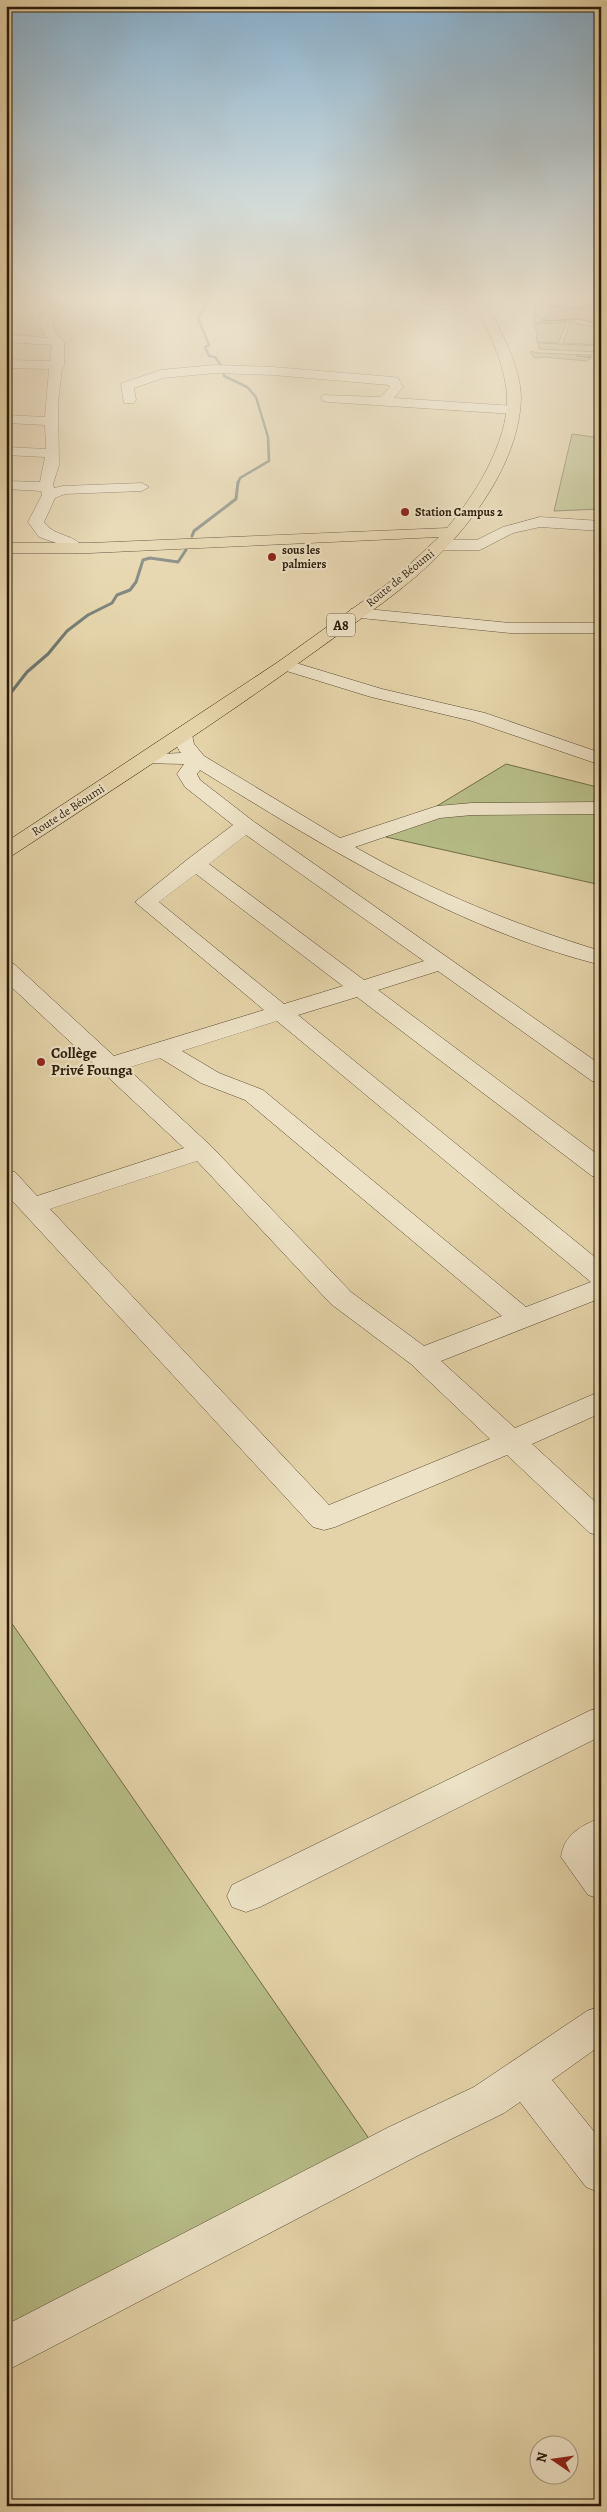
<svg xmlns="http://www.w3.org/2000/svg" width="607" height="2512" font-family="Alegreya,serif">
<style>
.green{fill:#b6bc86;stroke:#706c48}
.lines{fill:none;stroke-linecap:round;stroke-linejoin:round}
.stream-far1{stroke:#6e7770;stroke-width:2.5}
.stream{stroke:#6e7770;stroke-width:3}
.building{fill:#d1887c;stroke:#2a1b09}
.minor-casing{stroke:#584931;stroke-width:1}
.major-casing{stroke:#2a1b09;stroke-width:1}
.minor{fill:#ede2c6;fill-rule:evenodd}
.major{fill:#e4d3a8;fill-rule:evenodd}
.poi-dot{fill:#8f2418;stroke:#ede2c6;stroke-width:2}
.labels{text-anchor:middle;stroke-width:4.5;stroke-linejoin:round;paint-order:stroke}
.far-poi-label{font-size:12px;font-weight:bold;fill:#2a1b09;stroke:#ede2c6;text-anchor:start}
.far-street-label{font-size:12px;fill:#2a1b09;stroke:#ede2c6}
.shield{fill:#ede2c6;stroke:#645742;stroke-width:1}
.shield-label{font-size:14px;font-weight:bold;fill:#2a1b09}
.poi-label{font-size:15px;font-weight:bold;fill:#2a1b09;stroke:#ede2c6;text-anchor:start}
</style>
<rect width="100%" height="100%" fill="#e4d3a8"/>
<filter id="stains"><feTurbulence type="fractalNoise" baseFrequency=".004" numOctaves="4"/><feColorMatrix values="0 0 0 0 .2 0 0 0 0 .09 0 0 0 0 .02 0 0 0 .5 -.17"/></filter>
<radialGradient id="worn" r=".72"><stop offset=".6" stop-color="#630" stop-opacity="0"/><stop offset="1" stop-color="#630" stop-opacity=".3"/></radialGradient>
<!-- green -->
<path class="green" d="M536,296H563L560,306L550,309L555,311L548,320L560,321L577,318L576,321L534,323Z
M566,296H601V304L571,308L562,307Z
M601,317V345L563,343L570,322L592,326L594,324L587,322L596,320L588,318Z
M567,323L558,343L536,342L537,334L534,324Z
M538,343L601,346L600,352L539,349Z
M530,351L537,353L592,355V357L576,356L591,358L587,361L544,357L534,358Z
M572,434L601,438V509L554,511Z
M506,764L601,788V885L386,837Z
M6,1615L379,2153L6,2343Z"/>
<g class="lines">
<!-- stream-far1 -->
<path class="stream-far1" d="M211,296L198,318L209,345L205,347L209,356L215,357L222,367
M223,370L224,376L247,387L256,397L268,437L269,461L240,478L238,483"/>
<!-- stream -->
<path class="stream" d="M192,536L194,531L236,499L238,482
M6,699L27,672L48,654L67,631L88,615L112,603L117,595L130,590L136,582L143,560L150,558L178,562L186,550"/>
</g>
<!-- building -->
<path class="building" d="M588,302L591,310L596,311L594,317L597,323L578,319L541,321L552,312L549,306L579,309Z"/>
<g class="lines">
<!-- minor casing -->
<g class="minor-casing">
<path id="minor" d="M61,296H73L51,318L55,331L64,342V365L62,368L58,402L59,465L53,484L54,488L63,486L142,483L149,487L142,491L65,494L55,498L44,522C54,537 73,533 84,548L76,553L65,546L39,537L28,522L42,495L41,491L6,489V481L40,482L45,457L6,455V447L46,449L45,425L6,423V415L45,417L49,369L6,368V360L50,361L52,345L6,342V334L47,338L43,332L39,317Z
M113,296H274L433,305L446,302L449,296H460L454,307L433,311L237,301L118,299Z
M215,365L273,367L393,377L398,378L403,387L394,398L513,406L520,410L513,414L328,402L323,401L321,398L323,395L380,397L390,387L389,385L273,375L215,373L163,378L134,388L136,400L134,403H124L121,386L122,383L161,370Z
M540,517L601,521V531L540,527L513,533L480,550H440L432,545L440,540H477L503,527Z
M357,608L510,623H601V633H510L351,617L349,613L351,609Z
M286,660L382,689L485,713L601,753V765L472,721L371,697L280,669L277,665L280,661Z
M184,728L191,730L194,744L204,756L340,838L437,806L472,803L601,802V814L472,815L440,818L355,847C432,891 515,925 601,951V965C454,928 327,848 200,770L197,774L200,780L253,821L601,1065V1083L592,1081L438,971L378,990L601,1157V1178L592,1176L357,997L298,1015L601,1262V1298L441,1361L515,1428L601,1391V1413L532,1444L601,1507V1536L590,1533L507,1455L335,1527L324,1530L313,1527L6,1194V1170L15,1172L37,1196L184,1148L6,982V962L14,964L114,1056L264,1010L135,902L188,859L233,825L185,787L177,774L184,764L139,763L136,759L139,755L181,753C176,746 172,738 177,730ZM246,835L424,961L364,980L209,864ZM196,874L343,986L284,1004L159,902ZM277,1021L591,1282L526,1307L263,1090L219,1073L182,1051ZM160,1058L201,1083L245,1100L502,1316L424,1346L351,1292L211,1146L127,1068ZM197,1161L331,1304L411,1364L490,1439L329,1505L50,1209Z
M601,1707V1736L260,1907L246,1912L232,1907L227,1896L232,1885L589,1711Z
M601,1818V1899L588,1895L561,1857C564,1835 581,1825 601,1818Z
M601,2006V2045L552,2080L601,2140V2193L586,2187L520,2102L504,2113L419,2155L6,2371V2325L389,2127L474,2087L587,2011Z"/>
</g>
<!-- major casing -->
<g class="major-casing">
<path id="major" d="M471,296H483C498,327 521,364 521,399C519,455 482,510 445,549C407,589 361,618 317,650C218,722 115,788 13,855L6,857V842L278,662L394,579L439,537L90,553H6V543H90L447,528C477,493 514,433 506,386C501,354 485,325 471,296Z"/>
</g>
<!-- minor -->
<use href="#minor" class="minor"/>
<!-- major -->
<use href="#major" class="major"/>
</g>
<!-- sky -->
<linearGradient id="sky" x2="0" y2="1"><stop stop-color="#89b4d3"/><stop offset="0.46" stop-color="#f3ebd8"/><stop offset="1" stop-color="#f3ebd8" stop-opacity="0"/></linearGradient>
<rect width="607" height="648" fill="url(#sky)"/>
<!-- markers -->
<g class="poi-dot">
<circle cx="405" cy="512" r="5"/>
<circle cx="272" cy="557" r="5"/>
<circle cx="41" cy="1062" r="5"/>
</g>
<g class="labels">
<!-- far-poi labels -->
<g class="far-poi-label">
<text x="415" y="516">Station Campus 2</text>
<text x="282" y="554">sous les<tspan x="282" dy="14">palmiers</tspan></text>
</g>
<!-- far-street labels -->
<g class="far-street-label">
<text transform="translate(400 578) rotate(-39)" y="4">Route de Béoumi</text>
<text transform="translate(68 810) rotate(-33)" y="4">Route de Béoumi</text>
</g>
<!-- shield labels -->
<rect class="shield" x="327" y="613.5" width="28" height="23" rx="4"/>
<g class="shield-label">
<text x="341" y="630">A8</text>
</g>
<!-- poi labels -->
<g class="poi-label">
<text x="51" y="1058">Collège<tspan x="51" dy="17">Privé Founga</tspan></text>
</g>
</g>
<!-- margin -->
<rect width="607" height="2512" fill="none" stroke="#e4d3a8" stroke-width="25"/>
<rect x="8" y="8" width="592" height="2497" fill="none" stroke="#2a1b09" stroke-width="2.5"/>
<rect x="12" y="12" width="582" height="2487" fill="none" stroke="#2a1b09"/>
<!-- north arrow -->
<g transform="translate(554 2460) rotate(283)"><circle r="24" fill="#ede2c6" stroke="#9f927a"/>
<path d="M0-4L9 19L0 12L-9 19Z" fill="#8f2418"/>
<text y="-8" font-size="14" font-weight="bold" text-anchor="middle" fill="#2a1b09">N</text>
</g>
<rect width="100%" height="100%" filter="url(#stains)"/>
<rect width="100%" height="100%" fill="url(#worn)"/>
</svg>
